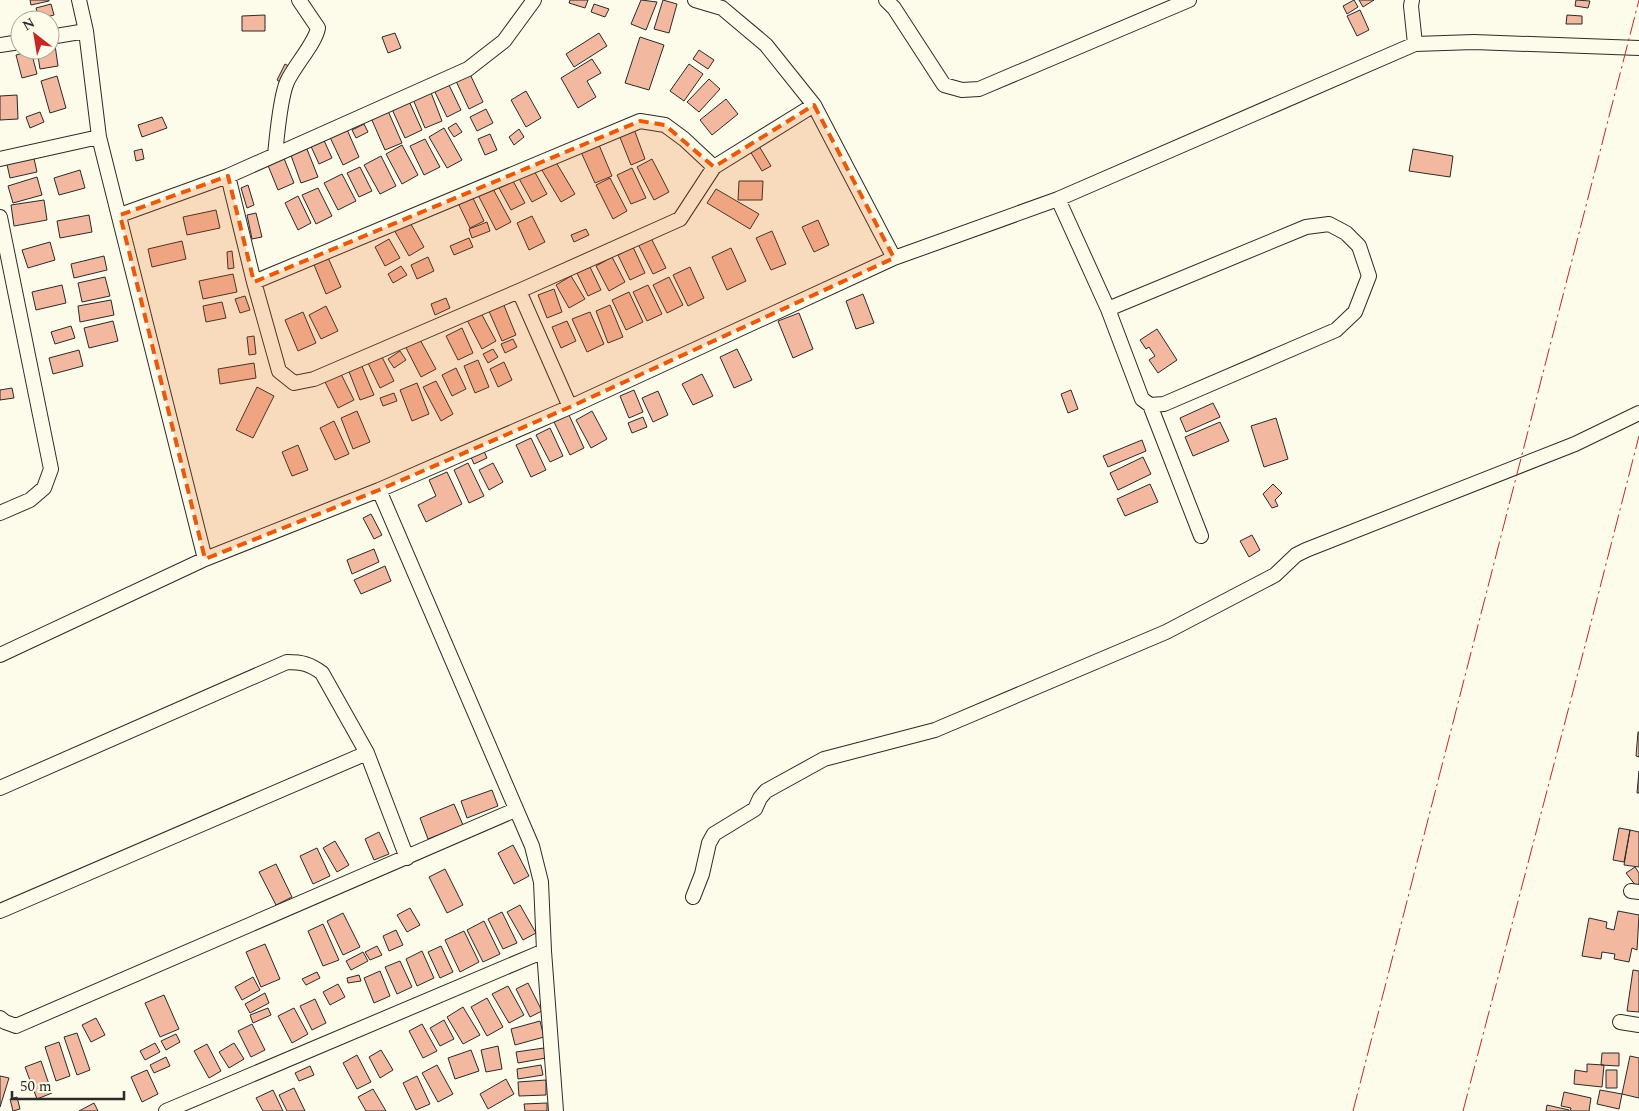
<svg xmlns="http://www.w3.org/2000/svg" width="1639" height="1111" font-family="Spectral,serif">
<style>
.building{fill:#f2b8a0;stroke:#2b2b2b}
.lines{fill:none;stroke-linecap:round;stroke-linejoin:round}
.minor-casing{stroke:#2b2b2b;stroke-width:16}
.minor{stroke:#fdfbea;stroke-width:14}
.power{stroke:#c62828;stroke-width:1;stroke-dasharray:18 4 2.5 4;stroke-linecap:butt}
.marked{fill:#e8590c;fill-opacity:0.2;stroke:#e8590c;stroke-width:4;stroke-dasharray:10 6;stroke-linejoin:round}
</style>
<rect width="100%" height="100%" fill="#fdfbea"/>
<!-- building -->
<path class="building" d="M30,0H49V1L31,5Z
M570,0H588L585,8L569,3Z
M641,0L657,2L646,30L631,24Z
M663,0L677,4L669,33L654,29Z
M1354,0L1358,7L1347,14L1343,6Z
M1359,0H1374L1363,7Z
M1576,0L1590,1L1588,8L1575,6Z
M51,4L54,15L39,19L36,8Z
M594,4L609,9L605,17L591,12Z
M1360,10L1369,30L1357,36L1347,16Z
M265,15V31H242V16Z
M1567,15L1582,16V24H1566Z
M395,33L401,48L388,53L382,37Z
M599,33L607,46L574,67L566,54Z
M640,37L664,45L649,90L625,83Z
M55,45L58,66L40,69L37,50H50V46Z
M699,50L714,60L708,69L693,59Z
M31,51L37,74L22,78L16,55Z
M592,59L601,73L587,81L596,97L578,108L561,78Z
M285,64L292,68L283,84L277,80Z
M689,64L703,74L684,101L670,91Z
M469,72L483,102L469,109L455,79Z
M57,76L66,108L50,113L41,81Z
M709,79L720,89L699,112L687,102Z
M448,83L461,110L447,117L434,90Z
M430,90L442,121L425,128L412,97Z
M526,91L541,118L526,127L511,100Z
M17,95L18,119L0,120V96Z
M408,99L422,130L405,138L391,107Z
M726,99L738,114L712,135L700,120Z
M486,109L493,123L477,131L470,117Z
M388,111L402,143L385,150L371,118Z
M40,112L44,122L30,128L26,117Z
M162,117L167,128L142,137L138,125Z
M456,123L462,132L454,137L448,128Z
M364,124L368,132L356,138L352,130Z
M345,125L359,157L343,165L328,133Z
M444,128L462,160L447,168L429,137Z
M519,129L524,137L514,145L509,137Z
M634,129L645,159L631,165L619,135Z
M490,134L497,150L485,155L478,139Z
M322,136L332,158L319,164L309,142Z
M425,139L440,167L424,175L410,146Z
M305,144L318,177L301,183L289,150Z
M402,145L418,175L402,184L386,154Z
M599,145L612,176L595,183L581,152Z
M759,146L771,166L762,171L750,151Z
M142,149L144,159L136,161L134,151Z
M1413,149L1453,156L1450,177L1409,171Z
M33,154L37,172L10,178L6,160Z
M283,156L294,183L278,190L267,163Z
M381,156L396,186L380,194L364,165Z
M554,159L575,194L561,202L540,167Z
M652,159L669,192L654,200L637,167Z
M360,167L372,191L359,197L347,173Z
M532,167L547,194L532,202L517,175Z
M632,168L646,198L631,204L617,175Z
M80,170L85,188L59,195L54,178Z
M342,174L356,201L338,210L324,183Z
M37,177L42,195L13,203L8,186Z
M610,178L627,211L613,219L596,185Z
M513,181L525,203L511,210L499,188Z
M739,181H763L762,200H738Z
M248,185L254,205L247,208L241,188Z
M492,187L511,222L496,230L478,195Z
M318,188L332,216L316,224L302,195Z
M716,189L759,214L750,229L707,203Z
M298,196L311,223L298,230L285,203Z
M472,196L484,221L470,228L458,203Z
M44,200L47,220L14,226L11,205Z
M216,210L220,228L187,235L183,217Z
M256,213L262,237L252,239L247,215Z
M89,215L92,232L60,238L57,221Z
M532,216L545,242L529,250L517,223Z
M408,219L424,247L409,256L393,228Z
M818,220L829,245L814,252L802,227Z
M487,222L490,231L472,238L469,229Z
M586,229L589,235L574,242L571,235Z
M772,231L786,264L771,270L756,238Z
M469,238L473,247L454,255L450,246Z
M651,238L666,268L653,274L638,244Z
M389,239L400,258L385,266L375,247Z
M182,241L186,259L152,267L148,249Z
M50,242L55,260L28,268L22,250Z
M633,247L645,273L630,280L618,255Z
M731,248L746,281L727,290L712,257Z
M232,251L234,268L228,269L227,252Z
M326,253L341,287L326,294L312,260Z
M104,256L107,270L74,278L71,264Z
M428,257L434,271L417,279L411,265Z
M612,257L625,282L609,291L596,266Z
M401,266L407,275L393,283L388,274Z
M590,267L601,290L588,296L577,273Z
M690,267L704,298L688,306L673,275Z
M233,274L237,292L203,299L199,281Z
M571,276L585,299L569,308L556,285Z
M105,277L110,296L82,302L78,283Z
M669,277L683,305L667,313L653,285Z
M62,285L66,303L36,310L32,292Z
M648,285L662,314L647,321L633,292Z
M554,289L562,312L547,318L538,295Z
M629,292L643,322L626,330L612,300Z
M863,294L874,323L856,329L846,301Z
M245,296L250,310L240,313L235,299Z
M446,298L450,308L435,315L431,304Z
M111,300L114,315L80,322L78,306Z
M222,302L226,318L206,322L203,306Z
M503,303L516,335L502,341L488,309Z
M610,305L623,337L608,343L596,311Z
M326,306L338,331L321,339L309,315Z
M303,312L316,343L298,351L285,320Z
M590,312L604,344L587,352L572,319Z
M481,313L496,341L482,349L467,320Z
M799,313L813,349L793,358L778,321Z
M113,321L118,341L89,348L84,328Z
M567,321L576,341L561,348L552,327Z
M71,326L75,338L55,344L51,332Z
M462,328L473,353L458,360L446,336Z
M1157,329L1177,360L1158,373L1149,360L1155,356L1149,347L1146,349L1140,340Z
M254,336L256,354L249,355L247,337Z
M418,336L436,369L421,377L404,344Z
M513,339L517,347L505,353L501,344Z
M493,349L498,357L488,363L483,354Z
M737,349L752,380L734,388L720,357Z
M79,350L83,366L53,374L49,358Z
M400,351L406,360L394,368L388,359Z
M381,355L394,381L380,388L367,361Z
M478,360L489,387L475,393L464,366Z
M504,362L512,380L498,387L490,369Z
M254,363L256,378L220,384L218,369Z
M361,364L374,395L360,400L348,369Z
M456,368L466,389L452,396L442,375Z
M339,370L354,400L338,408L323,378Z
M702,374L713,396L693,405L682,384Z
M436,381L453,414L441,421L423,387Z
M417,383L429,414L412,421L400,390Z
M257,387L274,396L253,438L236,430Z
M12,388L14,398L0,400V390Z
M634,390L643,412L629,418L620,396Z
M1071,390L1078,409L1068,413L1061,394Z
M658,391L668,415L653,422L642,398Z
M394,393L397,401L383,406L380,398Z
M1213,403L1220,417L1186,432L1180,418Z
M357,411L370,442L353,449L341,418Z
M592,411L607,439L591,448L576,420Z
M569,415L584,448L570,455L554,422Z
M643,417L647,427L632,433L628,423Z
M1276,418L1288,459L1264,467L1251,426Z
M334,421L349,454L335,460L320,428Z
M1220,422L1229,441L1193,456L1185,437Z
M550,428L563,456L550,462L536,435Z
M531,438L546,470L531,477L516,445Z
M1142,440L1146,451L1108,467L1103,456Z
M298,445L308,470L292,476L282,452Z
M483,449L487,458L474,464L470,455Z
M1143,457L1151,474L1118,490L1110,473Z
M468,463L484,496L469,503L454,470Z
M493,463L503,482L489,490L479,470Z
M447,472L462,504L426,522L418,505L436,496L429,480Z
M1150,484L1158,502L1125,516L1117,499Z
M1273,484L1282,493L1275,500L1278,506L1272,508L1263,494Z
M371,514L382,535L374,539L363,518Z
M1252,535L1260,550L1249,557L1240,541Z
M374,549L379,562L352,574L347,560Z
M385,566L391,581L361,594L354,580Z
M1638,732H1639V757L1636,756Z
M1639,771V793H1637Z
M492,790L498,806L467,818L461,801Z
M454,804L463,825L428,839L420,818Z
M1619,828L1630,830L1624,862L1613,860Z
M1630,830L1639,832V867L1624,865Z
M379,832L389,854L374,860L365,839Z
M335,841L349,865L337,872L323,848Z
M513,845L529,876L514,884L498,853Z
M317,848L330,876L313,884L300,856Z
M276,864L292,897L276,905L259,872Z
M1635,867L1639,873V884L1636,886L1626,873Z
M445,869L463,905L447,913L429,877Z
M520,905L536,933L523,940L507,912Z
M410,908L420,925L407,932L397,915Z
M1618,911L1639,915L1637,950L1632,948L1629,962L1614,959L1615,954L1602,952L1601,959L1582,956L1589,918L1607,922L1606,928L1614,930Z
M502,912L517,943L503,949L488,919Z
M343,913L360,947L343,955L327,921Z
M484,921L500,954L483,962L467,930Z
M323,924L339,960L323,966L308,931Z
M396,930L403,945L389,951L383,936Z
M464,931L479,962L460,972L445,940Z
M265,944L280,979L261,987L246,952Z
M377,946L382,955L370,960L365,952Z
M441,946L453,972L440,978L428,952Z
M422,951L434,978L417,986L406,959Z
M363,952L368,961L351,970L346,961Z
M400,961L412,987L397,994L385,967Z
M1633,970L1639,971V1012L1627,1011Z
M380,971L390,996L374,1003L364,978Z
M317,972L320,978L306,985L302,979Z
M359,975L361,981L348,983L347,978Z
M253,977L260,990L242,1000L235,987Z
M528,983L542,1011L530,1017L516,989Z
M338,984L345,997L330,1005L323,992Z
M508,986L524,1015L509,1023L492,994Z
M265,993L269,1003L250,1013L245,1004Z
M164,995L179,1029L160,1037L145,1003Z
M487,998L503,1027L487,1036L471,1007Z
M315,999L326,1023L312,1030L300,1006Z
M463,1007L480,1035L463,1044L447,1017Z
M268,1008L271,1015L253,1023L250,1015Z
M294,1008L308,1034L292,1043L278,1016Z
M96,1018L105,1035L91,1042L82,1025Z
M444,1020L454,1039L440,1046L430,1028Z
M540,1021L544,1037L515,1045L511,1029Z
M252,1024L265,1050L251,1057L238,1031Z
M422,1024L437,1051L423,1058L409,1031Z
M77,1033L90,1070L77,1075L64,1037Z
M176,1034L180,1042L166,1050L161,1041Z
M59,1042L70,1076L56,1081L45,1047Z
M155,1043L160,1052L145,1060L140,1051Z
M234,1043L244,1059L229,1068L219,1052Z
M207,1044L221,1071L209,1078L194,1051Z
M498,1046L502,1069L486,1072L481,1050Z
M544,1048L546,1058L518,1063L516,1052Z
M381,1050L393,1070L380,1078L369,1057Z
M471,1050L479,1071L455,1079L448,1058Z
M1602,1053H1619V1066L1601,1065Z
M357,1055L371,1082L357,1089L343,1063Z
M1630,1056L1639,1058V1098L1622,1094Z
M166,1057L170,1066L154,1073L150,1065Z
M41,1061L52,1093L37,1099L25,1067Z
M1587,1064L1604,1065L1602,1087L1574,1084L1575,1070L1587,1072Z
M437,1065L453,1094L438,1102L422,1073Z
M541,1065L543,1075L518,1079L517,1069Z
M310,1066L314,1075L299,1081L295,1073Z
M147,1070L158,1094L142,1102L131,1077Z
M1606,1070H1617V1088H1606Z
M0,1076L9,1078L0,1107Z
M417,1076L430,1104L416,1110L403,1083Z
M506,1079L514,1094L488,1109L480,1094Z
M546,1080V1095L519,1096L518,1082Z
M294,1088L305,1111H287L279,1095Z
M373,1089L386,1111H366L358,1097Z
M273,1090L283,1111H263L256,1098Z
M1600,1090L1622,1094L1619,1109L1597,1104Z
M1564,1092L1591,1098L1589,1111H1570L1571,1108L1561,1106Z
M17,1097L20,1109L13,1111L10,1099Z
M94,1103L98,1111H79Z
M547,1103V1111H525L524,1104Z
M1547,1105L1569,1110V1111H1546Z"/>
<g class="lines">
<!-- minor casing -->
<g class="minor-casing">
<path id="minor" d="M79,0L86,31L99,137L205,559
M695,0L722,8L766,45L814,105L894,258
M886,0L894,8L944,85L962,90L979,89L1189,0
M1412,0L1411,6L1415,44
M50,37L86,31
M0,45L20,42
M275,155C277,136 280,98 287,82C294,66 315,44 318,28L299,0
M0,159L99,137
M228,176L254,282L279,371L294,383L314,379L519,291L680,219L714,167L814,105
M1058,199L1108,309L1142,399L1150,405L1164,404L1336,330L1355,312L1369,276L1359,246L1346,233L1329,224L1306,227L1108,309
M120,215L228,176L468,69L504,41L534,0
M0,217L51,469L44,488L30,500L0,513
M254,282L640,121L665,125L684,139L714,167
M519,291L570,407
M1150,405L1201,536
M379,490L532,846L541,882L544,951L556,1111
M0,655L205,559L379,490L570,407L894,258L1058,199L1415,44L1474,42L1639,48
M0,788L287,662C302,662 310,664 322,673L367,753L407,858
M1631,891L1639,892
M693,897L702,874L709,843L714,834L755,809L760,798L766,791L824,759L935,730L1166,632L1275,575L1296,555L1306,550L1575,444L1639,413
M0,911L367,753
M0,1018L5,1022L16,1026L515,810
M1620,1022L1639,1025
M166,1111L544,951"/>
</g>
<!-- minor -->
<use href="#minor" class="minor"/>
<!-- power -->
<path class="power" d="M1353,1111L1639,0
M1463,1111L1586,642L1639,436"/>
</g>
<!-- marked area -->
<path class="marked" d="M814,105L894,258L570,407L379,490L205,559L120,215L228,176L254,282L640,121L665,125L714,167Z"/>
<!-- north arrow -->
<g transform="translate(35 35) rotate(329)"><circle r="24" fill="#fdfbea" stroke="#a9a89e"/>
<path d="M0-4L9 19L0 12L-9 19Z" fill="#c62828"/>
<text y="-8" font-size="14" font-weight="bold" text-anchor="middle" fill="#2b2b2b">N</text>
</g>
<!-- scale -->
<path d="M12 1091v8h112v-8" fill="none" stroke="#2b2b2b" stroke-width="2.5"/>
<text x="20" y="1091" font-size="15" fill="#2b2b2b" stroke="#fdfbea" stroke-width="4" paint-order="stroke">50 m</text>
</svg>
